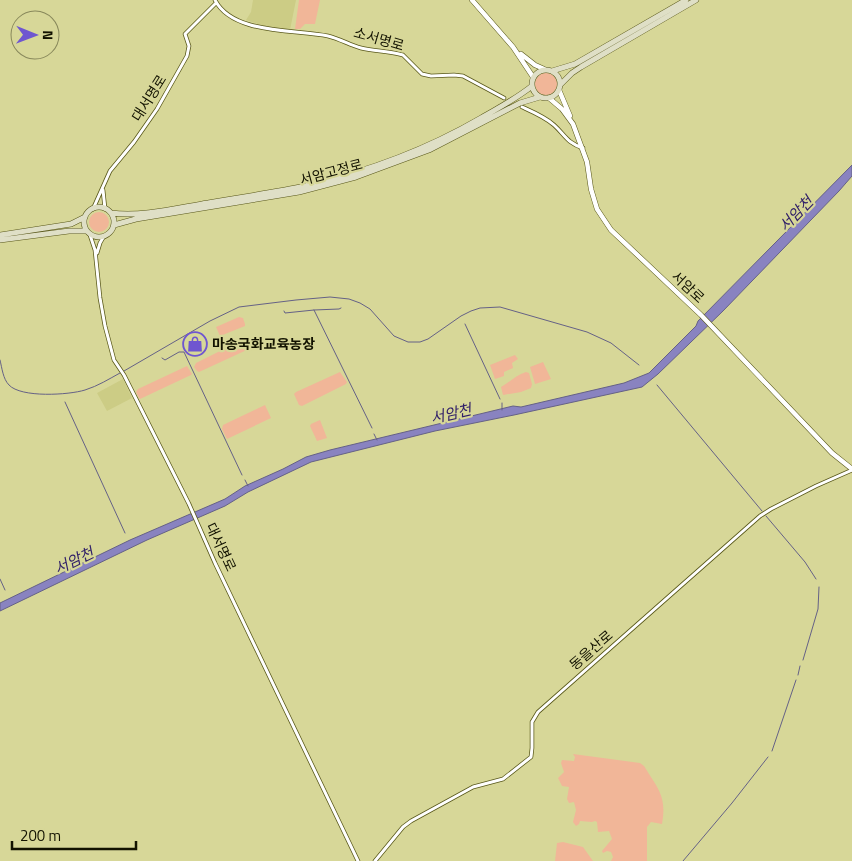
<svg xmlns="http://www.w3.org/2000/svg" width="852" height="861" font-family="'Titillium Web','Noto Sans KR',sans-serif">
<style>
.built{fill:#cccc85}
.green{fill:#f1b698}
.water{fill:#8983c0;stroke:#656186}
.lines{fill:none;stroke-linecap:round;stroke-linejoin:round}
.stream{stroke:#656186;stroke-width:1}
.minor-casing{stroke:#585719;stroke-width:4.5}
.tertiary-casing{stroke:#585719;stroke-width:5.5}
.secondary-casing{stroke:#585719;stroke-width:6}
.minor{stroke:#fff;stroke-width:3}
.tertiary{stroke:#fff;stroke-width:4.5}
.secondary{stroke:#dfdfc6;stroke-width:5}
.labels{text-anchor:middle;stroke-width:4.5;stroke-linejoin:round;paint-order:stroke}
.street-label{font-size:14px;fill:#121200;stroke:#d7d798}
.poi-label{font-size:14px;font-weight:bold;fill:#121200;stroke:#d7d798;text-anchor:start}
.water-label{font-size:15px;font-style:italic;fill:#312068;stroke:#d7d798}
</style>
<rect width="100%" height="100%" fill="#d7d798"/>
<!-- built -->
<path class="built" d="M253,0H296L290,30L264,26L246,20L251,12Z
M123,379L132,398L107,411L97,393Z"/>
<!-- green -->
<path class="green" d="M299,0H320L315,24H305L300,29H295Z
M535 84a11 11 0 1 1 22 0a11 11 0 1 1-22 0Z
M89 222a10 10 0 1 1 20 0a10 10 0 1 1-20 0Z
M239,317L243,318L245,324V326L220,336L216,327Z
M244,339H248L252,346L251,348L199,372L197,371L194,367L196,363Z
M515,355L518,359L512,363L513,368L504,372V376L495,379L490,365Z
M543,362L551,379L535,384L530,367Z
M187,366L192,374L191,375L140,399L139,398L136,392L138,389Z
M340,372L347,382L346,384L302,406L299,405L294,394L296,392Z
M526,372L529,373L532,384L531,388L521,392L503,395L501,387C510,382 516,375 526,372Z
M265,405L271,418L227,439L222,429L223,425Z
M320,420L327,438L317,441L310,426L311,424Z
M573,754L640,763L644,766C658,789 667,796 662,824L651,822L647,827V861H611L613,857L611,852L607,851L603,853L602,851L612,839L609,831L598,832L597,822L595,821L592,822L580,821L579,824L576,826L573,822L576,810L574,802L569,803L567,799L569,787L562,786L558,778L564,772L561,763L562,760L574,761L575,757Z
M563,842L583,847L593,861H555L557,843Z"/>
<!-- water -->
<path class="water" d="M852,165V176L839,191L723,311L658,374L642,387L514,415L435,431L311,462L248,492L225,506L147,540L0,611V603L130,540L225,499L245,486L283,469L306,457L330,450L513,406L521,407L624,383L649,373L696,326L698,321Z"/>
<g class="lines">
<!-- stream -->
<path class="stream" d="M314,310L372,428
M284,311L285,313L314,310L339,309L341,308
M465,324L500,399
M162,358L165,360L179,352H184L242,475
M0,360C2,368 3,379 9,385C21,398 69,395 85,390C98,386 109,379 120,373
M124,371L210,321L239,307L296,300L330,297L349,299L360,303L370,309L394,336L408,342H420L428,339L461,316L471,311L480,308L500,307L587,332L611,343L639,365
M657,385L762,511
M65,402L125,533
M502,403V410
M374,434L377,440
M245,480L248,486
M766,516L805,562L816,579
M0,579L5,590
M803,660L818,609L819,587
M798,675L800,666
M772,751L796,680
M683,861L732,803L768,757"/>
<!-- minor casing -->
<g class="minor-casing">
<path id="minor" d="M215,0C233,35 296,29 328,36C340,39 350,45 361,48C373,51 386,51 399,54L403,55L422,74L431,76L454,75L463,76L504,98
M522,107C533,112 545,117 554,125C565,135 567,143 583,148
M103,190L105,209
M93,209L110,171L134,142L157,109L187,56L189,46L185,34L216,3
M90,235L95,250L100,298L105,326L114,360L124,375L189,504L215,563L358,861
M97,253L100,243L104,236
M375,861L403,827L411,821L473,787L503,779L531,757L532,748V722L538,712L760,516L771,509L816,486L852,470"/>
</g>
<!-- tertiary casing -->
<g class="tertiary-casing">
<path id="tertiary" d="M472,0L513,47L533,77
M521,54L535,65L544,69
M559,90L570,116
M549,98L562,109L573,124L587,162L591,189L597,209L611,230L701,315L832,453L852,469"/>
</g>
<!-- secondary casing -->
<g class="secondary-casing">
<path id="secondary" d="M532 84a14 14 0 1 1 28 0a14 14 0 1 1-28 0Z
M552,71L575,64L686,0
M560,85L572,73L581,67L696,0
M84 222a15 15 0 1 1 30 0a15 15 0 1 1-30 0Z
M111,213C142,217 177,208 208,203C240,197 273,193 305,186C366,172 426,150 481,118C498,108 516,99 532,86
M114,225L136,219L299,192L356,177L429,150L520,103L540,97
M0,235L71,224L85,217
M0,240L69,231H87"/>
</g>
<!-- minor -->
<use href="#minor" class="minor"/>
<!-- tertiary -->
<use href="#tertiary" class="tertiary"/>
<!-- secondary -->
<use href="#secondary" class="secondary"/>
</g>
<!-- icons -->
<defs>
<g id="shop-ring" transform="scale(1.25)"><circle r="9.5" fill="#d7d798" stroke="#6f56d0" stroke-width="1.5"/><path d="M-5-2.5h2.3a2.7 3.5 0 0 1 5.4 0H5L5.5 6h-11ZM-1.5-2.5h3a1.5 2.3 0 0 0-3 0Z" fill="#6f56d0"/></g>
</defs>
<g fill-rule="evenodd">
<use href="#shop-ring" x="195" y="344"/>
</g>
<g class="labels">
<!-- street labels -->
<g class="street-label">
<text transform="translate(379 39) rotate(16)" y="5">소서명로</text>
<text transform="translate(149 98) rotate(-58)" y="5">대서명로</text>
<text transform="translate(331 172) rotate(-15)" y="5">서암고정로</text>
<text transform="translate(688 287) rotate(43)" y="5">서암로</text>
<text transform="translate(221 547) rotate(65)" y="5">대서명로</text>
<text transform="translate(591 650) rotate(-41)" y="5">동을산로</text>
</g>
<!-- poi labels -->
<g class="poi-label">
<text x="212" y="349">마송국화교육농장</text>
</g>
<!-- water labels -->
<g class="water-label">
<text transform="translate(796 214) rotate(-46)" y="5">서암천</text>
<text transform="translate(451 414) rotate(-13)" y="5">서암천</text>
<text transform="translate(74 561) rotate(-26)" y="5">서암천</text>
</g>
</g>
<!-- north arrow -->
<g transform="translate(35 35) rotate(91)"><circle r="24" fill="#d7d798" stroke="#88885b"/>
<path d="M0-4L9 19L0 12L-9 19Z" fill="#6f56d0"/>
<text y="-8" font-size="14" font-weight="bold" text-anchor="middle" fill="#121200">N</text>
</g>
<!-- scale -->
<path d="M12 841v8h124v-8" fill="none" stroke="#121200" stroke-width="2.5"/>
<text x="20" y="841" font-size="15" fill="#121200" stroke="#d7d798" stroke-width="4" paint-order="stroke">200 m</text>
</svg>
